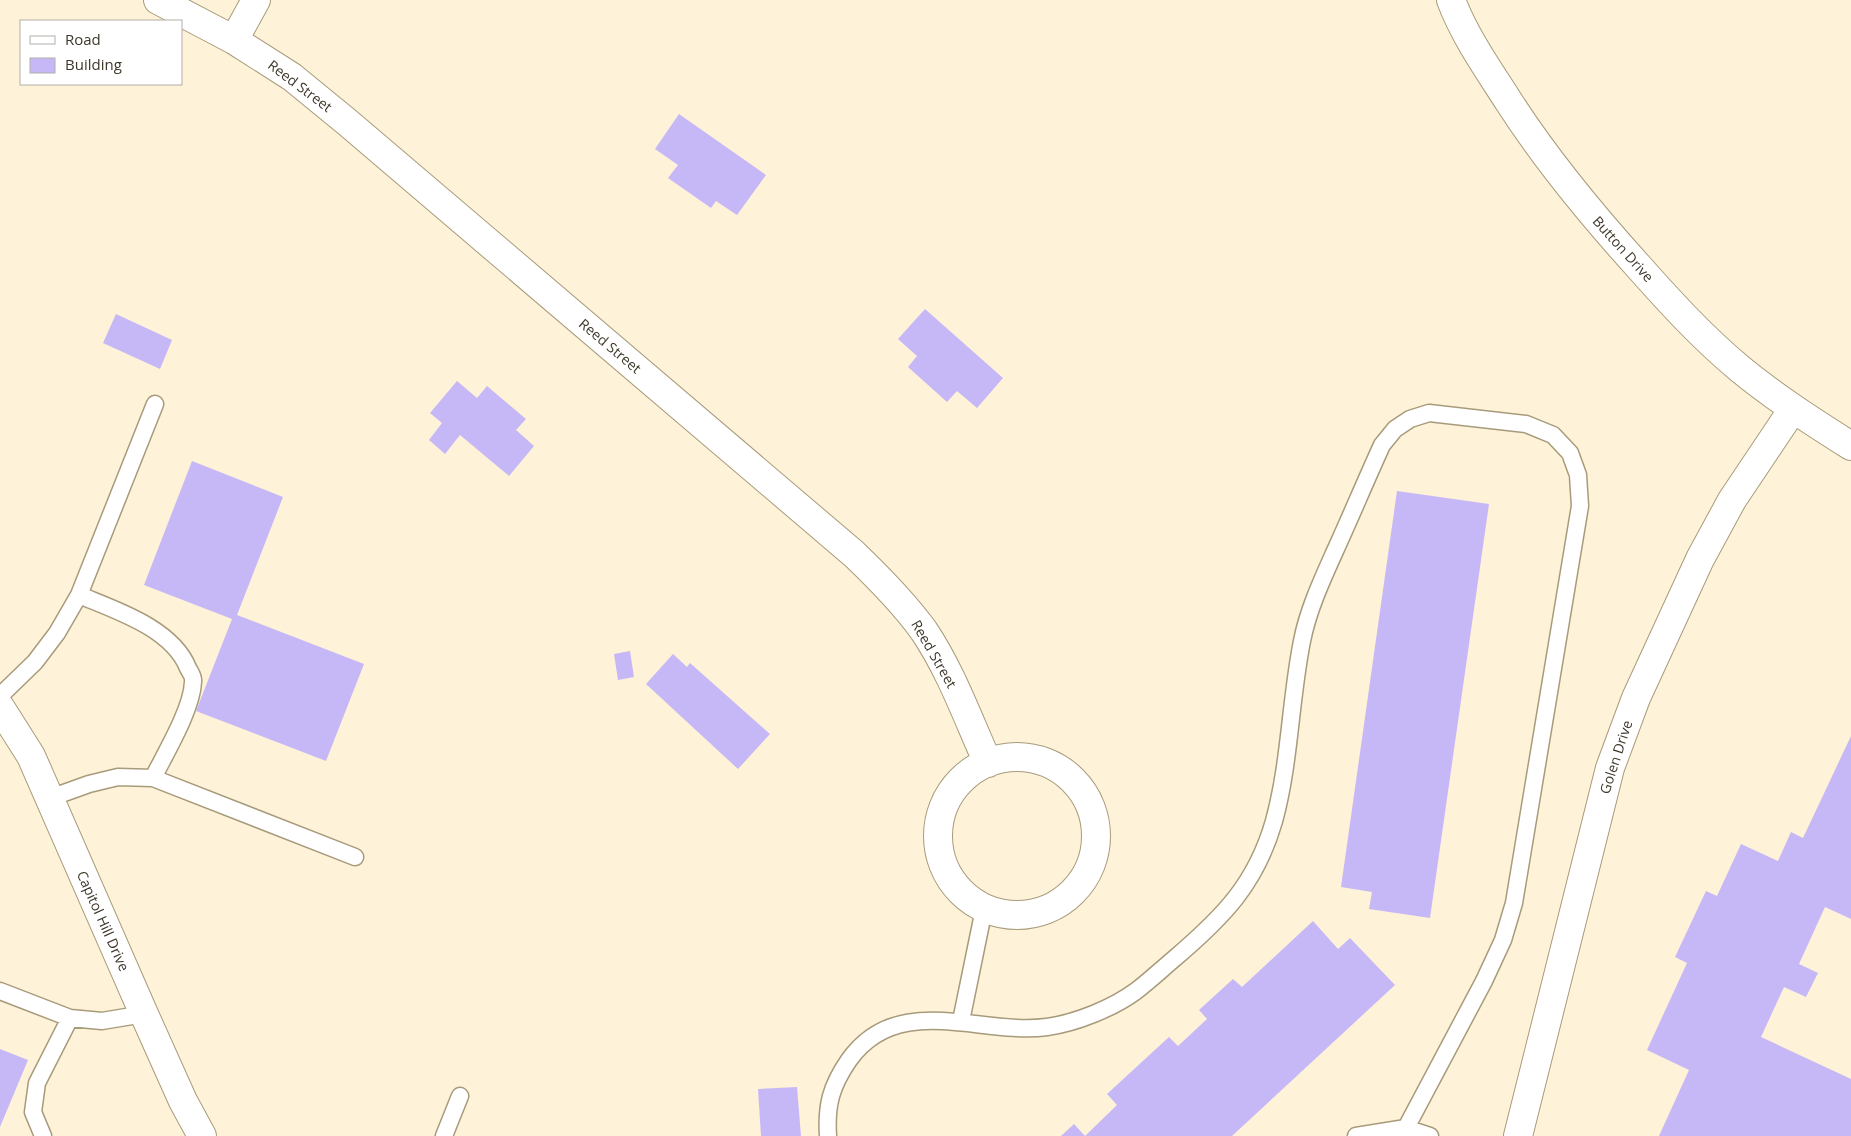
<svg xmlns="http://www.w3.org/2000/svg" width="1851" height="1136" font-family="'Open Sans',sans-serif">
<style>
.building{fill:#c6b8f7}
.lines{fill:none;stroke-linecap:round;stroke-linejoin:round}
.lane-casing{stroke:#a89b7b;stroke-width:19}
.street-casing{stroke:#a89b7b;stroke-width:30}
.lane{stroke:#fff;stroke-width:16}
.street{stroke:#fff;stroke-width:28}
.labels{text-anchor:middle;stroke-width:5;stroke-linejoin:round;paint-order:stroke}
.street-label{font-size:14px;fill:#3e382b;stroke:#fff}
</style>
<rect width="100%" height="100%" fill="#fef2d8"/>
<!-- building -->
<path class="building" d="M679,114L766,175L737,215L716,201L711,208L668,178L678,165L655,149Z
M925,309L1003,378L977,408L957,391L947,402L908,367L917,356L898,339Z
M116,314L172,340L160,369L103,343Z
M457,381L477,398L487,386L526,419L516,430L534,446L509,476L460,435L445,454L429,440L442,423L430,413Z
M192,461L283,497L237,615L364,664L326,761L196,711L232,619L144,585Z
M1397,491L1489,504L1430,918L1369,909L1372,892L1341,887Z
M630,651L634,677L618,680L614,654Z
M673,654L687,667L690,663L770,734L738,769L646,684Z
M1851,736V919L1825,907L1799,964L1818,973L1806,997L1784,987L1761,1037L1851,1079V1136H1659L1689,1070L1647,1050L1687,963L1675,957L1706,891L1717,896L1741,844L1778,861L1791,832L1803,838Z
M1313,921L1338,949L1350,938L1395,985L1232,1136H1061L1074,1124L1085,1136L1117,1105L1107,1094L1169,1037L1178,1046L1207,1019L1199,1010L1233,979L1242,987Z
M0,1049L28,1060L0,1127Z
M797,1087L801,1136H761L758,1089Z"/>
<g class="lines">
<!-- lane casing -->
<g class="lane-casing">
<path id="lane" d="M79,595C115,610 172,628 188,668C190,672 194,677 193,682C192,709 166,752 153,778
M0,696L35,662L57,633L79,595L155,404
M50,798L89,784L118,777L153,778L355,857
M0,991L70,1018
M961,1021L984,909
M43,1136L33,1112L37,1083L70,1018L102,1021L144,1014
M444,1136L460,1096
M828,1136C826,1105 831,1086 849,1060C898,991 980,1036 1047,1027C1076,1023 1113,1008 1136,991C1149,981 1162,969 1175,958C1223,917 1256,884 1274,821C1290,763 1290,701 1302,641C1308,610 1322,580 1335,551C1351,516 1366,480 1382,445L1395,429L1410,419L1429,413L1526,424L1553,435L1570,453L1578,475L1580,506L1514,903L1503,940L1484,981L1406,1128L1430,1136
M1356,1136L1406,1128"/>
</g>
<!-- street casing -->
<g class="street-casing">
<path id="street" d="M158,0L234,40L292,77L347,122L854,554C879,578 904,603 924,631C951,671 968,719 988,763
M1451,0C1465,37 1488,69 1509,102C1547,161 1591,214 1638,266C1670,302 1702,337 1739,368C1774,397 1813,422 1851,446
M234,40L256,0
M0,707L31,756L144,1014L183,1101L202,1136
M938 836a79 79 0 1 1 158 0a79 79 0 1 1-158 0Z
M1518,1136L1610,768L1636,698L1700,559L1732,500L1793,409"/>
</g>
<!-- lane -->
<use href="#lane" class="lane"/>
<!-- street -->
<use href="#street" class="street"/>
</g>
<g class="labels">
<!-- street labels -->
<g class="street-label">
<text transform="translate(300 86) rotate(37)" y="5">Reed Street</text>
<text transform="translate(1623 249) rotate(48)" y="5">Button Drive</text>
<text transform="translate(610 346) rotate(40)" y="5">Reed Street</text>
<text transform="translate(934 654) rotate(60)" y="5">Reed Street</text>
<text transform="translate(1616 757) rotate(-72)" y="5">Golen Drive</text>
<text transform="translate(103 921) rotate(66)" y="5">Capitol Hill Drive</text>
</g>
</g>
<!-- legend -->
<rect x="20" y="20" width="162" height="65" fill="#ffffff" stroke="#b2afaa"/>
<rect x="30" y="36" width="25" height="8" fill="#ffffff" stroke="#b2afaa"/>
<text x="65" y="45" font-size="15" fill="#3e382b">Road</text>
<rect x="30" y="58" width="25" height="15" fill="#c6b8f7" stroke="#b2afaa"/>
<text x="65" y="70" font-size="15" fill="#3e382b">Building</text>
</svg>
